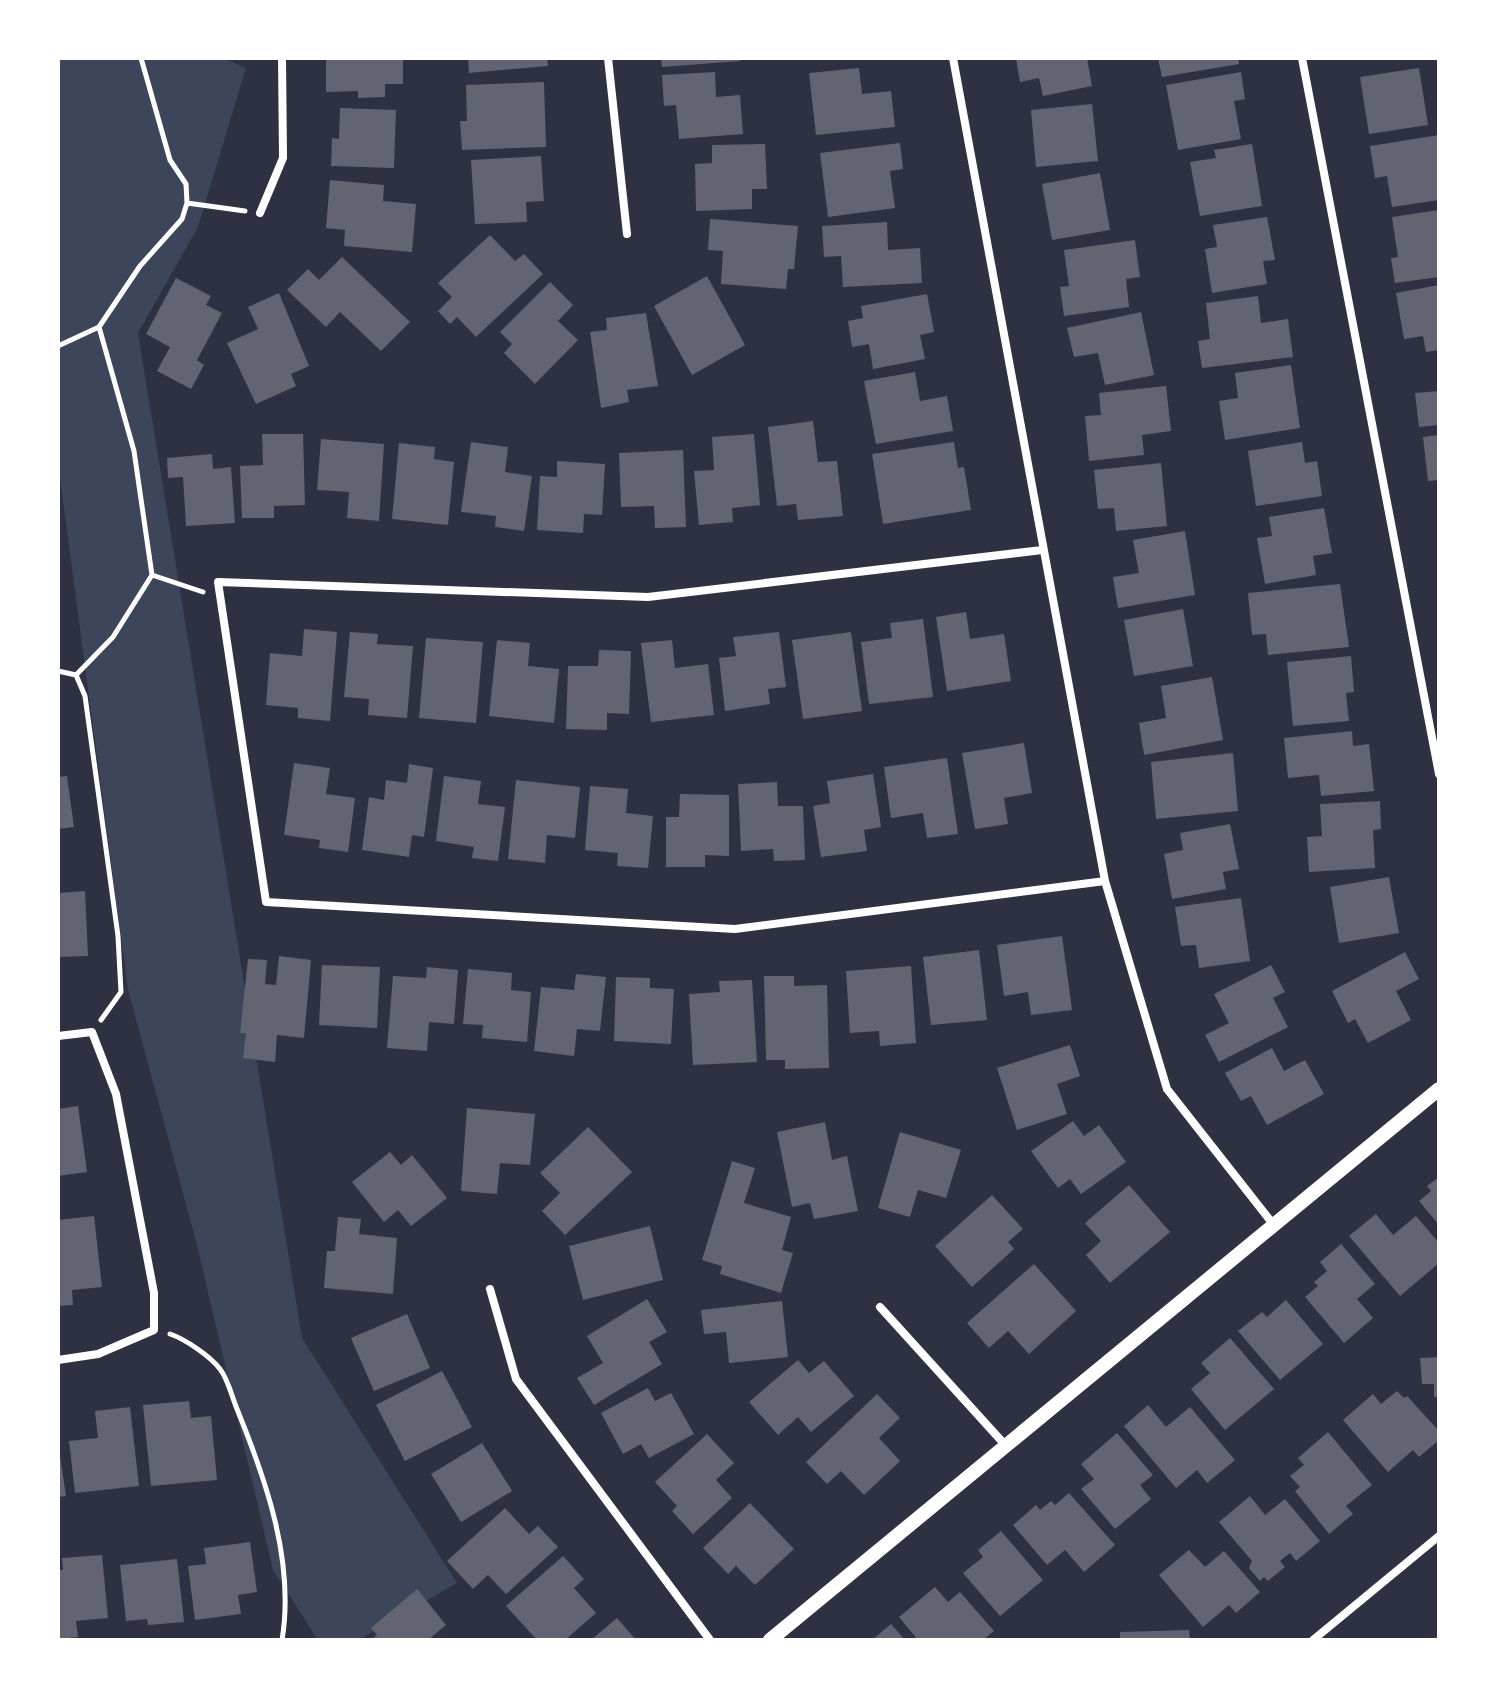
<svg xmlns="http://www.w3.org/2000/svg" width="1497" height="1698" font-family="'Roboto Condensed',sans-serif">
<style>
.green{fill:#3c4559}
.building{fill:#626471}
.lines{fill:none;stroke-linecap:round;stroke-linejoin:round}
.path{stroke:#fff;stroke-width:5}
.minor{stroke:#fff;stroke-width:8}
.tertiary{stroke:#fff;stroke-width:14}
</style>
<rect width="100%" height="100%" fill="#2d3142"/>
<!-- green -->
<path class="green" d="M58,58H223L246,68L198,227L138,333L302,1338L457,1583L359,1640H318L273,1570L196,1241L128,990L58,463Z"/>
<!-- building -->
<path class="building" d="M349,58H403V84H385V97L358,98V91L326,92V60Z
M468,58H547L548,66L469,73Z
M661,58H739L740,61L662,67Z
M1016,58H1087L1092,86L1043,96L1039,78L1020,82Z
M1158,58H1238L1239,64L1162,77Z
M859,68L862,94L891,91L895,127L816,135L809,73Z
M1419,68L1428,125L1369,134L1360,77Z
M715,72L716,97L740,95L743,134L679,139L676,105L664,106L662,75Z
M1241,72L1245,99L1234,101L1241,139L1178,150L1166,85Z
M544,82L546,147L462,150L460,121H467L466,85Z
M1092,104L1098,161L1036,167L1031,110Z
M340,108L396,110L394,168L331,166L332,138L339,139Z
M1439,135V200L1392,207L1387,176L1375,178L1370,146Z
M900,143L903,169L890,171L895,208L828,217L820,153Z
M765,144L767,189H752V209L696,211L695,164L712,163V145Z
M1252,144L1262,206L1200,216L1190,162L1216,158L1214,150Z
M541,156L544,201L526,202L527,222L475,224L471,160Z
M1100,173L1110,230L1052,240L1042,184Z
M330,180L384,185L383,201L416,204L412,252L344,246L345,230L326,228Z
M1439,210V277L1395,283L1391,258L1398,257L1392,217Z
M1267,217L1275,260L1263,261L1267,284L1212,293L1205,249L1217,247L1213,225Z
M710,219L798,226L794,269H788L786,289L721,284L723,251L708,250Z
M887,222L888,250L920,248L922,283L843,287L841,256L824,257L822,226Z
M490,235L515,261L524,254L543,274L476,337L457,317L450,324L438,311L452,297L438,283Z
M1135,240L1140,277L1126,279L1129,307L1064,316L1060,287L1069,286L1064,250Z
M342,257L410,322L381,351L340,312L326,327L287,290L308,269L319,280Z
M707,276L745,345L692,375L654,306Z
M176,278L211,296L206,305L222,313L197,360L204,365L191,389L157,371L170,347L146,334Z
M550,282L573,305L558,321L578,340L535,384L504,353L512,344L500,332Z
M1439,285V350L1426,352L1423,336L1404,339L1396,293Z
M279,293L309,366L291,374L296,386L256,404L227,343L258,329L248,307Z
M927,294L934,332L920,335L925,359L873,369L869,344L852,347L848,321L863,318L861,306Z
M1258,296L1261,323L1288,319L1293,357L1202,368L1198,341L1210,339L1206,303Z
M1141,312L1154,375L1105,385L1098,353L1074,357L1067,328Z
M646,313L658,386L627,390L629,402L601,408L590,332L607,330L606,318Z
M1291,365L1300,428L1225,440L1219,401L1238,398L1235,373Z
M915,372L920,401L947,396L953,431L876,444L864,381Z
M1166,386L1171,431L1142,435L1144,455L1089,461L1085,416L1101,415L1099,393Z
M1439,391V425L1419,427L1415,393Z
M813,421L818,462L837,461L843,516L798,520L796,504L777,506L768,427Z
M262,434H303L305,505L274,506V518H242L240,466L263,465Z
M754,434L760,505L732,508L733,522L699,525L694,471L714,470L712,437Z
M1439,435V480L1428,481L1423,437Z
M321,439L384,444L379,521L347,518L349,492L317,490Z
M471,442L508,447L505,472L532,476L524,531L495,527L496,516L461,512Z
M954,442L958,468L964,467L971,510L883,524L872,454Z
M1302,442L1305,463L1317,461L1322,496L1256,506L1248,451Z
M399,443L435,447L434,459L454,462L448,525L392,519Z
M683,450L686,527L655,528L654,506L621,507L619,453Z
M212,454L213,469L231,467L235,523L186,526L183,477L168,478L167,458Z
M557,461L605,464L602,515L584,514L583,533L537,530L540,476L557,477Z
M1161,463L1167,526L1116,531L1114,508L1098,509L1094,470Z
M1324,508L1332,553L1313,556L1316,575L1265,584L1257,538L1272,536L1269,517Z
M1185,531L1195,595L1118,608L1113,577L1139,573L1133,540Z
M1340,584L1349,647L1268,655L1266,634L1252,635L1248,593Z
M1183,609L1193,666L1134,676L1124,620Z
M966,612L970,639L1004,634L1011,681L947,691L936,617Z
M923,619L933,697L869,704L861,642L892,638L890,623Z
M304,629L337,632L330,721L298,718V708L266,705L270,653L302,656Z
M350,632L378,634L377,644L413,646L407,718L368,715L369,699L344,697Z
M779,632L786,687L768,689L770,704L725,711L719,658L736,656L733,637Z
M851,632L862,711L803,719L792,640Z
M426,638L483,642L476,723L419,718Z
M497,640L530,643L528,666L559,669L554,723L489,716Z
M672,640L675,668L708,664L714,715L651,722L641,643Z
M599,650L631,651L629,714L607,713V730L566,729L568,666H598Z
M1351,656L1354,692L1346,693L1349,721L1293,726L1287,662Z
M1212,677L1223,740L1144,755L1139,723L1166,718L1161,686Z
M1352,731L1353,746L1369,744L1374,791L1321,796L1319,775L1288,778L1284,738Z
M1024,743L1032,793L1004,798L1008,824L975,829L962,753Z
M1233,753L1238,811L1156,819L1151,762Z
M947,758L958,834L927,838L923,813L891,818L884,767Z
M294,763L330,768L326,794L355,798L348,852L319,848L320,840L284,835Z
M409,764L433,768L424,837L412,835L409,857L362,850L369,797L384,800L386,780L407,783Z
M873,774L881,827L864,830L867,851L821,857L813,806L830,803L827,781Z
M67,776L74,827L58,829V777Z
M444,776L481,781L478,804L505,807L498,861L472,858L474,847L436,841Z
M516,780L580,787L575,838L547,835L545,863L508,859Z
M777,782L778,806H803L805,860L774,861L773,849L741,851L738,784Z
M590,786L628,789L626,813L653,816L648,868L617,866L618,853L585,850Z
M680,794L729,795V856L705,855V867H666V817H679Z
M1380,801L1381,829L1373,830L1375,868L1309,872L1307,837L1322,836L1320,804Z
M1230,824L1239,869L1223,872L1226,889L1172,899L1164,854L1183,850L1180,833Z
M1389,877L1399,933L1339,943L1330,887Z
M85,891L88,956L58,957V893Z
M1241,898L1250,961L1199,968L1196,945L1181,946L1175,907Z
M1062,936L1072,1010L1031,1015L1028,992L1004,996L997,945Z
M979,950L987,1020L931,1025L923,957Z
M1405,952L1419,979L1396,991L1411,1020L1368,1043L1355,1019L1348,1023L1332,991Z
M279,956L311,960L304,1038L277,1035L275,1062L243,1058L246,1033H240L248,959L267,960L265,984L276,985Z
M322,965L380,967L377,1028L319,1025Z
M1271,965L1285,992L1273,998L1288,1027L1219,1062L1205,1035L1229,1023L1214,994Z
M911,966L916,1043L880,1046L879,1031L850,1033L846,971Z
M427,967L458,970L454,1024L429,1022L427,1051L387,1048L393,976L426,978Z
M468,969L512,973L511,990L531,992L527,1042L482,1038L483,1025L463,1024Z
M576,974L606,977L600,1031L577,1029L574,1056L534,1051L541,987L574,990Z
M764,976H794V986L827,985L829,1068L785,1069V1060H766Z
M616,977L650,978V988L674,989L671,1044L614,1041Z
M752,980L757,1062L693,1065L689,994L720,992L719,981Z
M1070,1045L1080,1076L1057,1084L1067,1114L1017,1130L997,1068Z
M1272,1048L1284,1071L1305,1060L1324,1094L1267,1125L1251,1096L1241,1101L1225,1073Z
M78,1106L87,1172L58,1176V1109Z
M467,1108L535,1114L530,1165L500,1163L497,1194L461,1191Z
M1073,1121L1084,1136L1099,1125L1126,1162L1081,1194L1070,1179L1058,1188L1031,1151Z
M825,1122L832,1160L847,1156L858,1211L814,1219L810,1203L792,1207L777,1132Z
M588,1127L632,1172L565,1235L542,1211L560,1193L540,1173Z
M900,1132L961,1150L946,1198L918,1190L910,1217L878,1208Z
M390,1152L401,1165L412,1155L447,1198L411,1226L398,1210L384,1222L352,1182Z
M732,1161L755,1168L744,1203L791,1217L782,1250L793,1253L781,1293L720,1274L722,1266L702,1260Z
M1439,1177V1225L1419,1201L1431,1191L1427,1186Z
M1129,1185L1170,1232L1110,1283L1086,1255L1101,1241L1085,1223Z
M992,1195L1023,1229L1008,1242L1014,1249L972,1287L935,1246Z
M1376,1214L1393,1235L1416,1216L1439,1243V1263L1400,1296L1349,1236Z
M94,1216L102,1287L72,1290L73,1305L58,1306V1220Z
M338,1217L361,1219L359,1234L397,1238L393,1294L324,1288L327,1251H335Z
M650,1226L663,1280L583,1300L569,1246Z
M1341,1244L1375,1284L1357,1299L1373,1318L1344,1343L1305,1297L1318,1286L1314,1282L1327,1271L1320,1262Z
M1034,1264L1076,1311L1029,1354L1008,1331L989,1348L967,1323Z
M647,1299L667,1332L649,1342L662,1364L594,1405L577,1378L603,1363L587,1336Z
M1286,1300L1323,1344L1280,1380L1238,1331L1262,1312L1267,1317Z
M782,1301L788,1357L729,1363L726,1332L704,1334L701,1310Z
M407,1314L430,1368L374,1391L351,1338Z
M1230,1338L1274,1389L1225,1430L1191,1389L1210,1373L1201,1363Z
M1439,1357V1397H1434V1384H1422L1420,1358Z
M798,1360L809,1373L824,1361L854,1396L811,1432L798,1417L778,1435L749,1402Z
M442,1371L472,1427L405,1461L376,1405Z
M648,1388L655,1401L671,1393L694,1434L649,1458L641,1444L623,1454L601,1413Z
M1397,1391L1404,1398L1407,1396L1439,1431V1440L1419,1457L1413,1450L1388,1472L1343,1420L1373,1394L1381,1404Z
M877,1394L900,1418L879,1438L900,1461L864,1495L841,1471L827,1484L806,1462Z
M189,1401L191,1418L211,1416L217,1480L151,1486L143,1405Z
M1148,1405L1166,1427L1190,1407L1235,1460L1207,1483L1197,1470L1176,1488L1124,1426Z
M130,1407L139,1486L75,1493L69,1441L98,1438L95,1411Z
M1328,1432L1372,1485L1346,1506L1353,1514L1329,1534L1295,1491L1300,1487L1290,1476L1304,1465L1298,1458Z
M1117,1433L1153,1475L1140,1485L1151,1499L1115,1529L1081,1489L1094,1479L1081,1464Z
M707,1434L734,1463L716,1480L732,1498L693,1534L672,1511L677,1506L655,1482Z
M58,1443L66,1496L58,1497Z
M482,1443L512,1491L461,1522L431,1474Z
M1069,1493L1115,1545L1084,1572L1065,1550L1047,1565L1013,1525L1036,1505L1040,1510L1051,1501L1055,1505Z
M1250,1496L1265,1515L1285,1499L1320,1541L1296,1561L1290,1553L1280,1561L1285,1567L1268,1581L1264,1577L1260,1581L1249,1568L1252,1561L1219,1522Z
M750,1503L794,1549L755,1585L736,1566L728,1574L703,1548Z
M505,1508L529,1534L538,1526L558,1547L506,1594L488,1575L473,1589L447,1561Z
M1001,1531L1043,1580L1000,1616L963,1573L983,1557L978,1550Z
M250,1542L257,1592L238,1595L241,1614L195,1620L188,1566L206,1564L204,1548Z
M1189,1550L1205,1567L1224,1551L1260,1592L1236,1613L1229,1605L1203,1627L1159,1575Z
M102,1555L108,1618L76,1621L78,1637L58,1639V1570H63L62,1558Z
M563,1556L584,1579L574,1588L596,1613L565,1640H537L506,1606Z
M177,1559L184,1622L148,1625L147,1619L126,1621L120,1565Z
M935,1587L948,1602L960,1592L994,1631L983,1640H918L899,1617Z
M417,1589L446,1625L428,1640H370L377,1635L371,1628Z
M617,1618L636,1640H591Z
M891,1624L905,1640H872Z
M1189,1630L1190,1640H1120V1632Z"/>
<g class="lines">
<!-- path -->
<path class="path" d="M187,203L245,211
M99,327L134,451L152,575L203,592
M58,346L99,327L140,266L182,219L187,203L186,184L170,160L141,58
M58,671L76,675
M101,1020L121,992L118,936L85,696L76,675L113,637L152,575
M170,1334C185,1339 210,1356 220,1369C228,1379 232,1397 237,1409C266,1480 295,1562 282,1640"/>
<!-- minor -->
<path class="minor" d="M608,58L627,234
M953,58L1105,881L1167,1089L1273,1224
M1302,58L1439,774
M260,213L283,158L282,58
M1042,550L648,597L218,582L266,902L735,929L1105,881
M58,1036L92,1032L116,1094L154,1293V1330L98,1354L58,1360
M490,1289L516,1379L710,1640
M880,1307L1007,1447
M1313,1640L1439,1536"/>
<!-- tertiary -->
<path class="tertiary" d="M770,1640L1439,1089"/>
</g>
<!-- border -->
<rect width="1497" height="1698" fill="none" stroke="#ffffff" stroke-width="120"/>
</svg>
